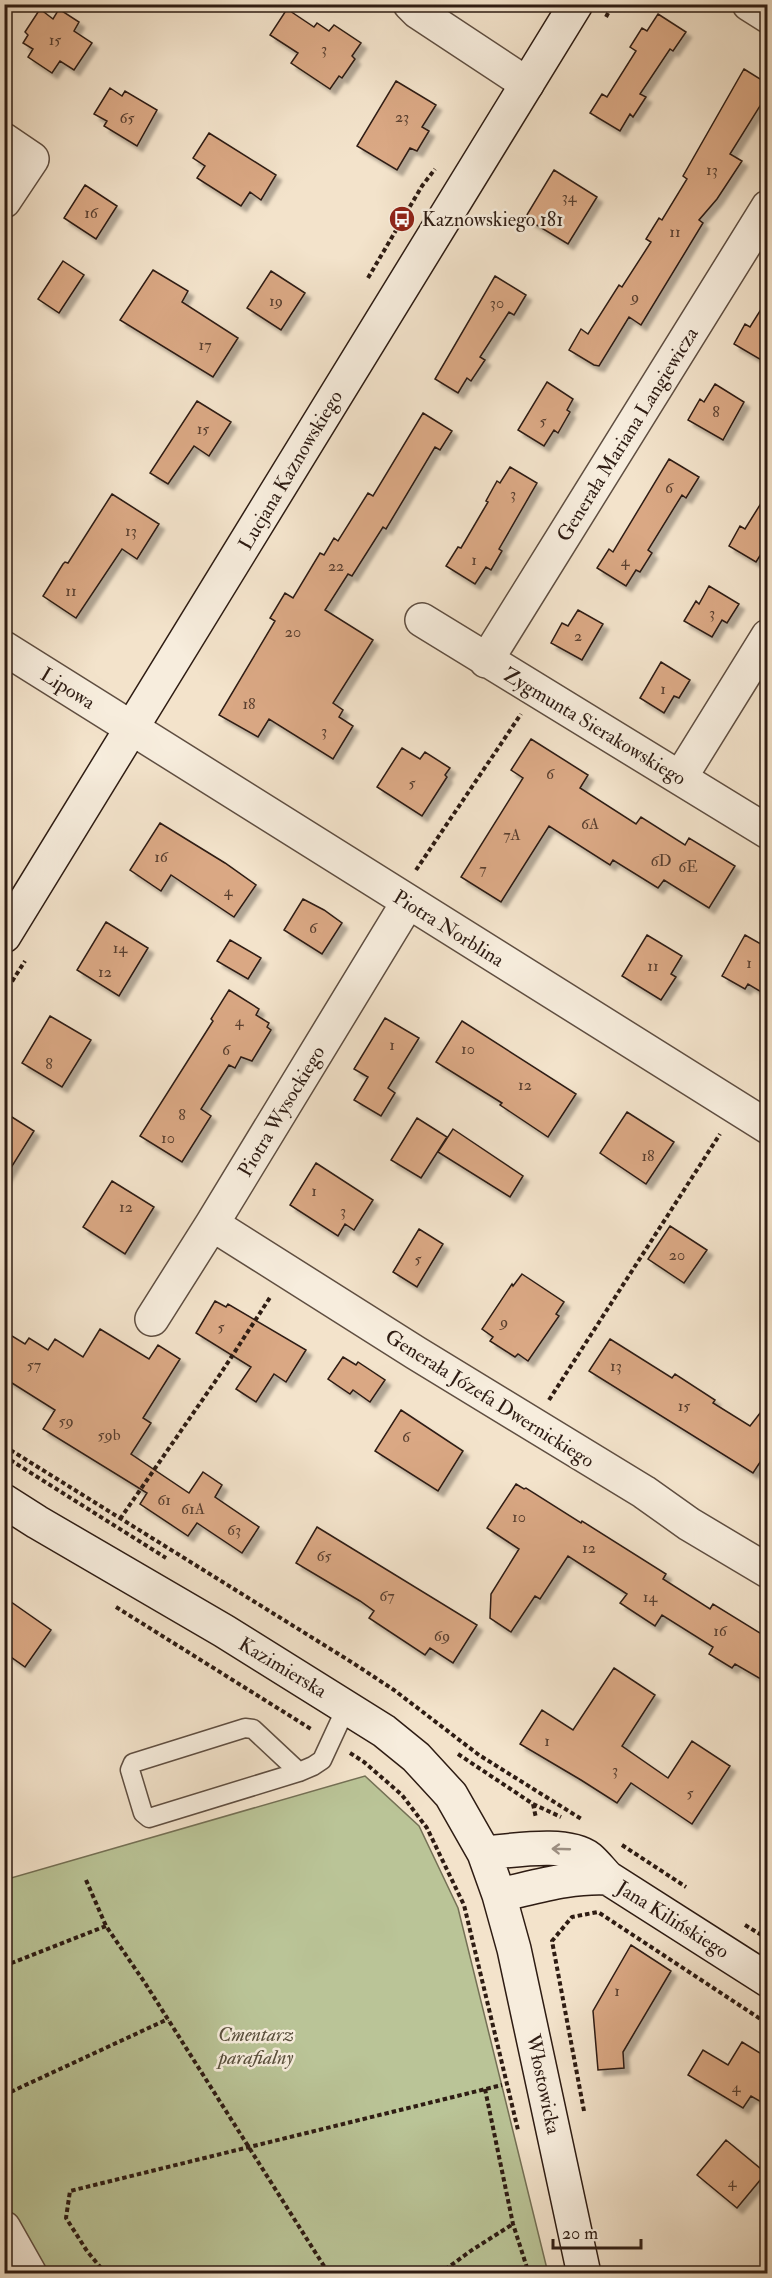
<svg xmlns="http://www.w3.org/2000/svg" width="772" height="2278" font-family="'IM FELL Double Pica',serif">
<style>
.green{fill:#bac497;stroke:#747055;stroke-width:1.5}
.building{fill:#daa884;stroke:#2e1c13;stroke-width:1.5;filter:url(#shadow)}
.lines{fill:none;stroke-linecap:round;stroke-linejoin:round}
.lane-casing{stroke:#5f4e41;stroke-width:21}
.street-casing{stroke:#5f4e41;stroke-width:36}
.secondary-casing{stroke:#2e1c13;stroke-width:36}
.path{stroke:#2e1c13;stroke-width:4;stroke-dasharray:4.5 3;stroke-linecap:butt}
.lane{stroke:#f7eddd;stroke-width:18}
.street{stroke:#f7eddd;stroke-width:33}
.secondary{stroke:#f7eddd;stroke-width:33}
.oneway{stroke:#9d8f82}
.labels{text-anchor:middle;stroke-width:5;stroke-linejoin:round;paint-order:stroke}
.number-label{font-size:16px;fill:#593f2f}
.poi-label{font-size:20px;fill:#2e1c13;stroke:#f7eddd;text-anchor:start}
.street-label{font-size:20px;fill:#2e1c13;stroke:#f7eddd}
.park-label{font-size:20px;font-style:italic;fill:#584e3b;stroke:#f7eddd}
</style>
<defs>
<filter id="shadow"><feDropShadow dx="5.5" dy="5.5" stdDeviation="1.5" flood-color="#0004"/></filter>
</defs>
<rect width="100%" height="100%" fill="#f3e3cb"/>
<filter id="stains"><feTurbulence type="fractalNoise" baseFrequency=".00333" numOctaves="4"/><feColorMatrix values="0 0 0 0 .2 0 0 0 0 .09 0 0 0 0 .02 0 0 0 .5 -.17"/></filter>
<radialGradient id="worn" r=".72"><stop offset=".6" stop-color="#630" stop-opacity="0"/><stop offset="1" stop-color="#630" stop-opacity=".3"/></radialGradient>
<!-- green -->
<path class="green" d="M365,1776L419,1826L458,1908L548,2273H40L5,2213L4,1880Z"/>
<!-- building -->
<path class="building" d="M40,9L53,19L59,9L79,22L74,31L92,43L74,70L60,61L52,73L28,57L33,49L23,43L28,35L25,32Z
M287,9L314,27L317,23L329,31L334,25L361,43L352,56L355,59L342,78L339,76L330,89L291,63L298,53L270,35Z
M658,14L686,32L673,51L670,49L640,94L646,97L633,117L630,114L620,131L590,113L602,94L607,97L636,51L630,47L642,28L647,31Z
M744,69L768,84V93L730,154L742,161L717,199L699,220L703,223L641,325L629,317L599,366L594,365L569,350L581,329L588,334L619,285L622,287L651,242L646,239L659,218L662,220L687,179L683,176Z
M396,81L436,105L422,127L429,131L417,151L410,148L397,170L357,146Z
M110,88L122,96L125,91L157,110L137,146L104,126L107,121L94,114Z
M209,133L276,175L261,200L250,192L241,206L197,178L205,166L193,158Z
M554,170L597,197L568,244L525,218Z
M85,185L117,206L96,239L64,218Z
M63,261L84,275L59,313L38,299Z
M153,270L188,291L182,302L238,338L213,377L120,320Z
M271,271L305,293L281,330L247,308Z
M495,276L526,295L514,315L509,312L480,357L485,360L471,381L467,378L458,393L435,379Z
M768,298V364L734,344L745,324L750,327Z
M547,382L573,399L567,410L570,412L558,433L554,430L544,446L518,430Z
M715,384L744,402L723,440L688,420L700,399L704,402Z
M197,401L231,422L209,456L194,446L168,484L150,473Z
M423,413L452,431L440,450L435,447L386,529L383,527L352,576L348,574L325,610L373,640L333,703L343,710L339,717L353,726L333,759L269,719L258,737L219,715L275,621L270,618L285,593L293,598L320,553L324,555L334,538L338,541L368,493L373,496Z
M669,459L699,477L686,498L682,495L648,550L652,553L640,572L636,570L626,586L597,568L609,549L613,552Z
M510,467L537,483L499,549L502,551L491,570L486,567L475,584L446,566L458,547L461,548L488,502L486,501L497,481L500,483Z
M768,492V543L756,562L729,546L740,526L745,529Z
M112,494L159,524L137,559L122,549L76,618L43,596L63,564L65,562L68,563Z
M709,586L739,604L727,623L722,620L712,637L684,621L696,601L699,604Z
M578,610L603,624L582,660L551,643L562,623L568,626Z
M661,662L690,680L679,698L674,696L664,713L640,698Z
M531,739L588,775L580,788L636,824L641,817L685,845L689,838L735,866L709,908L664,880L658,888L613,860L610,865L549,826L501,902L461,877L523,778L511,770Z
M402,748L420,759L425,752L450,768L445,775L447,777L422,816L377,787Z
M160,823L225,863L256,885L234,917L171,875L161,891L130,870Z
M303,899L324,910L342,923L322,954L284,930Z
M106,922L148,948L119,996L77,970Z
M647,935L682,956L671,974L676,977L661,1000L622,976Z
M745,935L768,948V996L748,984L745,989L722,976Z
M230,940L261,958L248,979L217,961Z
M229,990L259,1009L256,1015L269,1023L267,1027L271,1030L252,1061L241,1057L235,1068L229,1065L201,1109L211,1116L182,1162L140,1136L213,1021L211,1019Z
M50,1016L91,1040L62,1087L22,1063Z
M385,1018L419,1038L388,1088L395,1093L381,1116L354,1100L368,1077L354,1069Z
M462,1021L576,1094L548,1137L500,1105L502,1103L436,1062Z
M4,1112L34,1131L4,1179Z
M627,1112L674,1142L646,1184L600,1153Z
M417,1118L447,1137L421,1178L391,1160Z
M453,1129L523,1176L510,1197L438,1152Z
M316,1163L373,1200L354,1230L345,1224L338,1236L290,1205Z
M112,1181L154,1207L125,1254L83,1227Z
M670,1226L707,1250L684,1283L648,1259Z
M419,1229L443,1244L417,1287L393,1272Z
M522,1274L564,1302L556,1314L559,1316L528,1361L518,1354L515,1357L490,1341L493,1337L482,1329L512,1284L513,1286Z
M215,1301L226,1307L228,1304L306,1350L286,1382L274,1374L256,1402L236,1389L251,1367L196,1333Z
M100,1329L149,1359L158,1345L180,1359L143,1418L151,1423L131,1454L189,1493L203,1472L222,1485L215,1497L259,1527L242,1553L197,1523L188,1536L140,1504L147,1493L43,1429L55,1410L4,1378V1331L25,1344L29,1338L48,1350L55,1339L83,1357Z
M610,1339L672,1378L675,1374L715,1400L713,1403L750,1426L768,1403V1450L753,1473L589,1371Z
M343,1357L356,1365L358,1362L385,1380L370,1402L353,1390L350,1394L328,1379Z
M401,1410L463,1451L438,1491L375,1451Z
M516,1484L524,1489L526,1488L581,1523L582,1521L666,1574L663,1579L710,1609L713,1604L768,1638V1683L735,1664L732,1668L709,1654L713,1647L662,1615L655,1626L620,1603L627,1594L568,1556L540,1599L535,1596L511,1632L490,1618L491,1594L519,1549L487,1528Z
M317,1527L477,1625L453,1663L430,1648L425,1655L369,1618L374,1611L360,1601L296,1563Z
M4,1597L51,1630L25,1667L4,1652Z
M614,1668L655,1695L622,1746L668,1778L692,1741L730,1766L692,1824L631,1783L617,1803L581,1780L520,1744L542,1710L573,1730Z
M631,1945L671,1971L623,2052L624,2068L598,2070L593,2011Z
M742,2042L768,2058V2106L751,2096L743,2108L688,2075L703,2050L728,2065Z
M726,2140L766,2173L737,2208L697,2175Z"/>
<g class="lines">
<!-- lane casing -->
<g class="lane-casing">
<path id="lane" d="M299,1772L253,1729L245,1728L133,1763L130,1770L143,1813L149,1818L299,1772L313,1766L322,1760L347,1706"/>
</g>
<!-- street casing -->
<g class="street-casing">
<path id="street" d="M410,4L418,12L527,84
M749,4L768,16
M4,140L32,159L4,201
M422,620L768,832
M4,648L768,1127
M486,661L768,207
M680,778L768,636
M212,1224L416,1353L644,1492L689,1524L768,1571
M152,1319L212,1224L408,902
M4,2228L30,2274"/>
</g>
<!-- secondary casing -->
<g class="secondary-casing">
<path id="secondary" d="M4,936L576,4
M4,1501L37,1522L224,1631L384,1731L416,1757L451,1795L484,1853L499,1895L514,1949L584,2274
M484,1853C512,1851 567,1841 589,1858C596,1864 602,1872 608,1878L768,1980
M499,1895C536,1887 570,1876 608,1878"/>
</g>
<!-- path -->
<path class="path" d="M606,17L613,4
M368,278L422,186L435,169
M416,870L521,714
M4,994L25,961
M549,1400L720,1134
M4,1446L353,1663L394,1690L479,1755L583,1820
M4,1456L166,1558
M120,1519L221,1373L271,1296
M116,1607L311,1729
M350,1753L364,1762L402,1795L427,1828L464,1905L518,2130
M458,1754L533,1804L561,1817
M533,1804L536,1818
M622,1845L686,1887
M86,1880L106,1926L145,1983L329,2274
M745,1925L768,1939
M4,1966L106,1926
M485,2089L513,2224L529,2274
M4,2095L168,2019
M584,2111L552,1941L572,1917L598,1912L768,2024
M106,2274L87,2251L66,2218L70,2191L502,2085
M439,2274L472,2250L513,2224"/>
<!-- lane -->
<use href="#lane" class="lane"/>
<!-- street -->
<use href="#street" class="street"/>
<!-- secondary -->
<use href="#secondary" class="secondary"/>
</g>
<!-- one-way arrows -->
<defs><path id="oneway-shaft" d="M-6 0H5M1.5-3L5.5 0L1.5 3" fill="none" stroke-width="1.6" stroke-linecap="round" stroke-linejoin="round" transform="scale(1.5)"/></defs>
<use class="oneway" href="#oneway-shaft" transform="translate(561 1849) rotate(-178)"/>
<!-- icons -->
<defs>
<g id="bus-disc" transform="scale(1.35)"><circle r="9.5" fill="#8f2418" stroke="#f7eddd"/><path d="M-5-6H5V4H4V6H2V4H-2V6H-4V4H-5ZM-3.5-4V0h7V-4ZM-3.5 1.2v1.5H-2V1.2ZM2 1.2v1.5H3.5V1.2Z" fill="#fff"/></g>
</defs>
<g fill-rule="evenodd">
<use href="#bus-disc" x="402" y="219"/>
</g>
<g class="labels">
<!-- number labels -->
<g class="number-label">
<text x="55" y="45">15</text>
<text x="324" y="54">3</text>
<text x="402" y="122">23</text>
<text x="127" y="123">65</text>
<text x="712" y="175">13</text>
<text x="569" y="202">34</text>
<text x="91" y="218">16</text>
<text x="675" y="237">11</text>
<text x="635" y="302">9</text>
<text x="276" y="306">19</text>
<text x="497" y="308">30</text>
<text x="205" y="350">17</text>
<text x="716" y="417">8</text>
<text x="543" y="426">5</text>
<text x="203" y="434">15</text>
<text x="669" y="493">6</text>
<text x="513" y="499">3</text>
<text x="131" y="536">13</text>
<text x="474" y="565">1</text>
<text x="625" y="566">4</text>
<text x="336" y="571">22</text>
<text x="71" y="596">11</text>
<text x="712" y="618">3</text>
<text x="293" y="637">20</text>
<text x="578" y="641">2</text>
<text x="663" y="694">1</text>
<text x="249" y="709">18</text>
<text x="324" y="736">3</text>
<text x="550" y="779">6</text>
<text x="412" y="788">5</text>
<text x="590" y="829">6A</text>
<text x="512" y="840">7A</text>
<text x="161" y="862">16</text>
<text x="661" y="866">6D</text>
<text x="688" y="872">6E</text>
<text x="483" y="874">7</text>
<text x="228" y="896">4</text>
<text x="313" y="933">6</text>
<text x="120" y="953">14</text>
<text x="749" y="968">1</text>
<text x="653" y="971">11</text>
<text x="105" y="977">12</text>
<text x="239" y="1026">4</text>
<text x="392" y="1050">1</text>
<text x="468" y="1054">10</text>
<text x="226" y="1055">6</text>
<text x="49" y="1069">8</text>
<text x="525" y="1090">12</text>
<text x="182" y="1120">8</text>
<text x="168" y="1143">10</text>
<text x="648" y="1161">18</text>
<text x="314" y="1196">1</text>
<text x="126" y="1212">12</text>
<text x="343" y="1216">3</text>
<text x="677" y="1260">20</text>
<text x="418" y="1264">5</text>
<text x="504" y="1327">9</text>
<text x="221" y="1332">5</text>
<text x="34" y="1370">57</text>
<text x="616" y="1371">13</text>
<text x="684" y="1411">15</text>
<text x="66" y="1426">59</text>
<text x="109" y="1440">59b</text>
<text x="406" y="1442">6</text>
<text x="164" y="1505">61</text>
<text x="193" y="1514">61A</text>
<text x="519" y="1522">10</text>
<text x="234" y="1535">63</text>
<text x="589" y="1553">12</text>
<text x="324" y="1561">65</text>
<text x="387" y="1601">67</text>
<text x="650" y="1602">14</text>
<text x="720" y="1636">16</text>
<text x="442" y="1641">69</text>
<text x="547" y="1746">1</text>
<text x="615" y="1775">3</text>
<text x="690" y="1798">5</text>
<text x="617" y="1996">1</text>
<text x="736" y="2092">4</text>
<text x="732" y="2187">4</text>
</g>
<!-- poi labels -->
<g class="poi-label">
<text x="422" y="226">Kaznowskiego 181</text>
</g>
<!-- street labels -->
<g class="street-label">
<text transform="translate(627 434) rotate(-58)" y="7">Generała Mariana Langiewicza</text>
<text transform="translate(290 470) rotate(-59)" y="7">Lucjana Kaznowskiego</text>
<text transform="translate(68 688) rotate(32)" y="7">Lipowa</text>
<text transform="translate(595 726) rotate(31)" y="7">Zygmunta Sierakowskiego</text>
<text transform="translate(449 928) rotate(32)" y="7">Piotra Norblina</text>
<text transform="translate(281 1111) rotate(-59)" y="7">Piotra Wysockiego</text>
<text transform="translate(490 1398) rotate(32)" y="7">Generała Józefa Dwernickiego</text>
<text transform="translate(283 1667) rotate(31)" y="7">Kazimierska</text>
<text transform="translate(673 1919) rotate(32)" y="7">Jana Kilińskiego</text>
<text transform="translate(544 2084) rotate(78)" y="7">Włostowicka</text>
</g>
<!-- park labels -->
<g class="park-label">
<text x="256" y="2041">Cmentarz<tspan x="256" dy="23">parafialny</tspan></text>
</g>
</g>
<!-- margin -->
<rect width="772" height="2278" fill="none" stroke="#f3e3cb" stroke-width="24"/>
<rect x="6" y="6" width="760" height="2266" fill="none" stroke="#2e1c13" stroke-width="3"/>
<rect x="12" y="12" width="748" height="2254" fill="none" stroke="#2e1c13" stroke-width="1.5"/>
<!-- scale -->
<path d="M553 2239v9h88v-9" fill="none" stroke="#2e1c13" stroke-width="3"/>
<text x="562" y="2239" font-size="18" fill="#2e1c13" stroke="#f7eddd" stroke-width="4.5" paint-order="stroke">20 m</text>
<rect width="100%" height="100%" filter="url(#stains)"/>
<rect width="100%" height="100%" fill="url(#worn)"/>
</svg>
